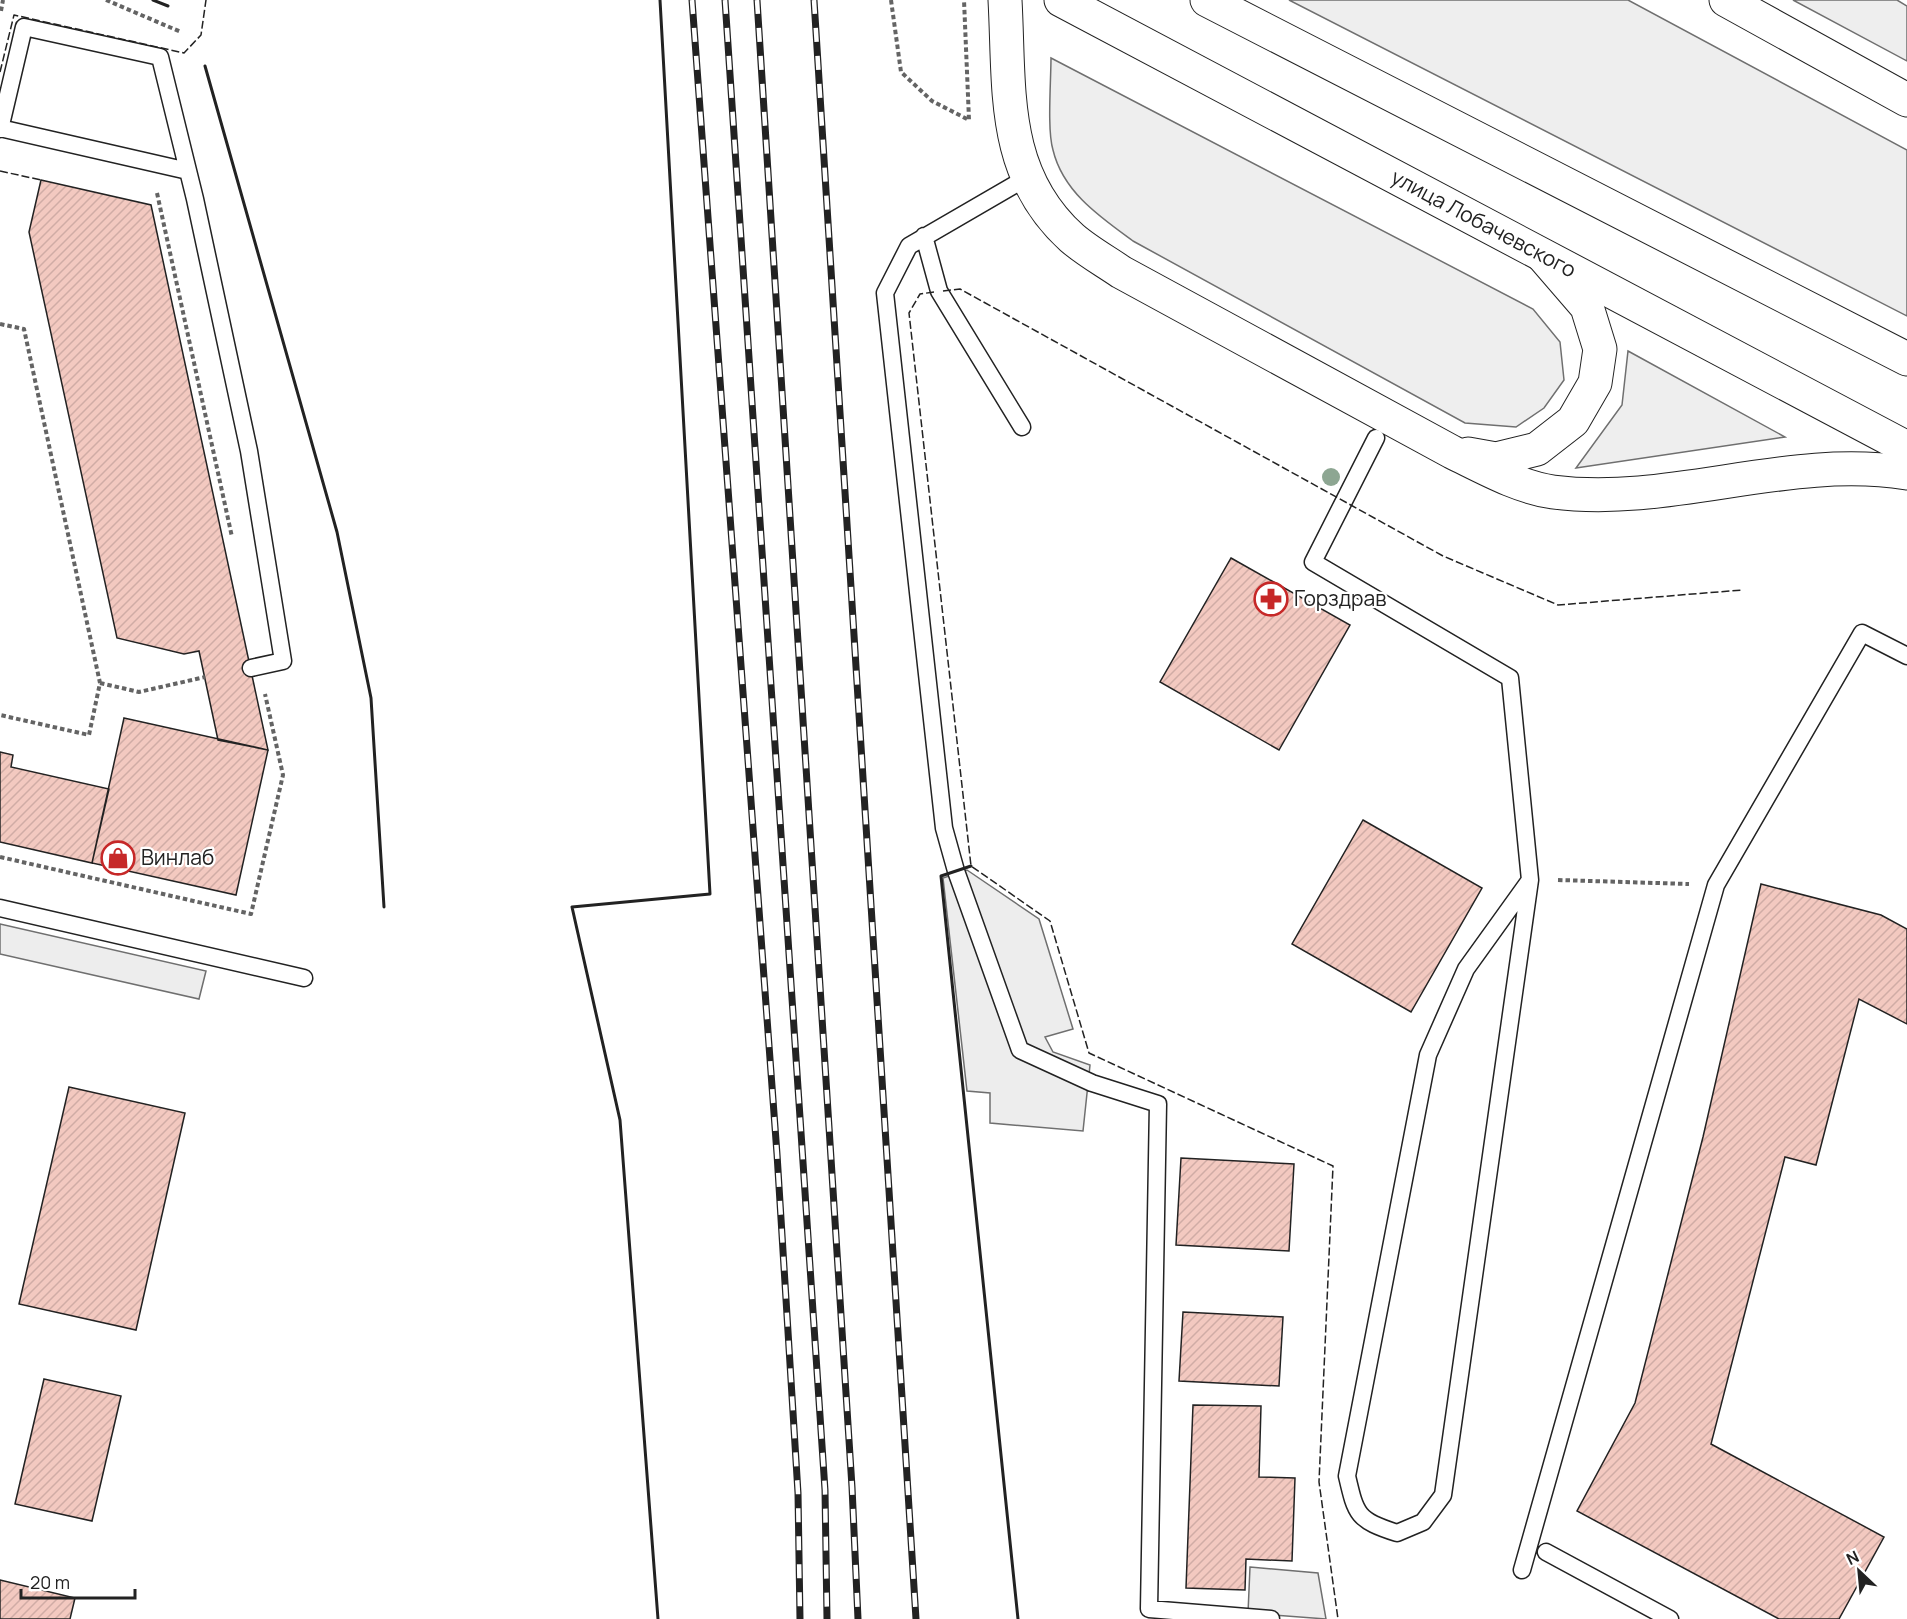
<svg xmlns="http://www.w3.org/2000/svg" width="1907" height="1619" font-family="Manrope,sans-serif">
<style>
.green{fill:#eee;stroke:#6f6f6f;stroke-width:1.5}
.parking{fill:#ededed;stroke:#6f6f6f;stroke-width:1.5}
.building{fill:url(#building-hatch);stroke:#222;stroke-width:1.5}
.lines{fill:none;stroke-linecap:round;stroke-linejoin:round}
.service-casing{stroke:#222;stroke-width:19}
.tertiary-casing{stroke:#222;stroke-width:35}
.secondary-casing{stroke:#222;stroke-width:35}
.path{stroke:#646464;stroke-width:4;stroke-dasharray:4.5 3;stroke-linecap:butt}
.service{stroke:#fff;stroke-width:16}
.tertiary{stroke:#fff;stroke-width:33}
.secondary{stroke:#fff;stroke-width:33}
.rail-casing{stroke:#222;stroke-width:7}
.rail{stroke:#fff;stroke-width:4.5;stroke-dasharray:14;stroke-linecap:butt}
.fence{stroke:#222;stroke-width:1.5;stroke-dasharray:8 3;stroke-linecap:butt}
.wall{stroke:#222;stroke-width:3}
.tree{fill:#8da692}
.labels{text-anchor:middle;stroke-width:4.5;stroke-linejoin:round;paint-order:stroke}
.street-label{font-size:21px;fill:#222;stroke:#fff}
.poi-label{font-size:21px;fill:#222;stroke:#fff;text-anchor:start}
</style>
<defs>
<pattern id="building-hatch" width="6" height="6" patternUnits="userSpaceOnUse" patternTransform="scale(1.5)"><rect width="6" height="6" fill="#f3c9c0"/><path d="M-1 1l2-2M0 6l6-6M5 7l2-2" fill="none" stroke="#d0aca5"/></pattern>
</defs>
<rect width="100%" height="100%" fill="#fff"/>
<!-- green -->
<path class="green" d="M1289,0H1628L1907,150V316Z
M1793,0H1897L1907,6V61Z
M1051,58L1533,309L1560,342L1564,380L1544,408L1516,427L1465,423L1133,241C1100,217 1063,192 1053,150C1047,130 1051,81 1051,58Z
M1628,351L1785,437L1576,468L1622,405Z"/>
<!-- parking -->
<path class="parking" d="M967,870L1039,919L1073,1029L1045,1037L1053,1052L1090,1065L1083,1131L990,1123V1093L967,1091L943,878Z
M0,924L206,971L199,999L0,954Z
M1250,1567L1318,1573L1326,1619L1248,1613Z"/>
<!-- building -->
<path class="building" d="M41,180L151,205L268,750L218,740L199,651L184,654L117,638L29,232Z
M1231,558L1350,625L1279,750L1160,682Z
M124,718L268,750L236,895L92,863Z
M0,752L13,755L11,767L109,789L92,863L0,842Z
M1363,820L1482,888L1411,1012L1292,944Z
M1761,884L1881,915L1907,929V1024L1859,999L1816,1165L1785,1157L1711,1444L1884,1537L1839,1619H1779L1577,1511L1635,1403L1703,1137Z
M69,1087L185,1113L136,1330L19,1304Z
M1181,1158L1294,1164L1289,1251L1176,1245Z
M1183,1312L1283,1317L1279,1386L1179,1381Z
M44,1379L121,1396L92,1521L15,1504Z
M1193,1405L1261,1406L1259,1477L1295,1478L1292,1561L1246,1559L1245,1590L1186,1588Z
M0,1580L75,1598L70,1619H0Z"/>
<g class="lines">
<!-- service casing -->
<g class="service-casing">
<path id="service" d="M0,128L188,171
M0,129L24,27L160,57L195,199L249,451L283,661L251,668
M1026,178L909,246L885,293L944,828L956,871L1020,1050L1092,1083L1158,1104L1149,1609L1271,1619
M924,236L939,291L1022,427
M1376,438L1313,562L1510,678L1530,880L1443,1495L1423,1522L1397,1533C1357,1520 1356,1515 1347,1476L1428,1055L1466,969L1530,880
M0,908L304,978
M1546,1552L1670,1619
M1522,1570L1716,885L1862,633L1907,656"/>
</g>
<!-- tertiary casing -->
<g class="tertiary-casing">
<path id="tertiary" d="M1005,0C1010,89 1000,173 1072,238C1087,251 1105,261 1121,272L1452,452C1483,467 1518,487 1553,492C1672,507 1788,454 1907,473
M1726,0L1907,100
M1468,454L1496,459L1537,449L1573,421L1595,383L1600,349L1587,307L1543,256"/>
</g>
<!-- secondary casing -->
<g class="secondary-casing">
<g id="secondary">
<path id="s1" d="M1061,0L1907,448"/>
<path d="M1207,0L1907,359"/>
</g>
</g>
<!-- path -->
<path class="path" d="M106,0L181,32
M891,0L901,72L932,101L969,120L964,0
M1,11L3,0
M157,193L232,537
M0,324L24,329L100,683L89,735L0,715
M100,683L139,692L205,677
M0,857L251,914L283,775L265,694
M1558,880L1689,884"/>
<!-- service -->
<use href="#service" class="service"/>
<!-- tertiary -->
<use href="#tertiary" class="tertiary"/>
<!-- secondary -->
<use href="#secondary" class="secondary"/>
<!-- rail casing -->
<g class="rail-casing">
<path id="rail" d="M692,0L777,1154L798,1493L800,1619
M725,0L825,1490L827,1619
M757,0L852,1487L858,1619
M814,0L916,1619"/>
</g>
<!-- rail -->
<use href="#rail" class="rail"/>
<!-- fence -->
<path class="fence" d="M0,72L14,15L184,53L201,35L206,0
M0,171L41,180
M943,291L960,289L1443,556L1558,605L1742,590
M934,292L920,294L909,313L971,866L1050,921L1089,1053L1333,1166L1319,1482L1338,1619"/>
<!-- wall -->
<path class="wall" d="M153,0L168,6
M205,66L337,532L371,698L384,907
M971,866L941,876L1018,1619
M658,1619L620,1120L572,907L710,894L660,0"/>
</g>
<!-- trees -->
<circle class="tree" cx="1331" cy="477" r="9"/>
<!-- icons -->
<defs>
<g id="pharmacy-ring" transform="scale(1.725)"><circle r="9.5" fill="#fff" stroke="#c62828" stroke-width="1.5"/><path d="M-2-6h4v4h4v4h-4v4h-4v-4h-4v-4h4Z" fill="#c62828"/></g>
<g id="shop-ring" transform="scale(1.725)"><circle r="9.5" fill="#fff" stroke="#c62828" stroke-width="1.5"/><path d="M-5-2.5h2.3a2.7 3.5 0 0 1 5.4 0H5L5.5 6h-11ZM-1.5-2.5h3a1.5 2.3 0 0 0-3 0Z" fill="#c62828"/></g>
</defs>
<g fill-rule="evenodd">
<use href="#pharmacy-ring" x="1271" y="599"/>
<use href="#shop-ring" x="118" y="858"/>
</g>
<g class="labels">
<!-- street labels -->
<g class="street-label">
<text dy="7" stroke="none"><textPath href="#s1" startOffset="478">улица Лобачевского</textPath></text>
</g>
<!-- poi labels -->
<g class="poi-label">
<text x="1294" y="606">Горздрав</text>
<text x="141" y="865">Винлаб</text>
</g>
</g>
<!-- north arrow -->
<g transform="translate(1859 1571) rotate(334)" stroke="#ffffff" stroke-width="4.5" paint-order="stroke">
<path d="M0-4.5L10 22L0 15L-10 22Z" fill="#222222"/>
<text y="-9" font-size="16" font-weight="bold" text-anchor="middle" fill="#222222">N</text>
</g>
<!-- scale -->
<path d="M21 1589v9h114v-9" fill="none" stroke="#222222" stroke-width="3"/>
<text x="30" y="1589" font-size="18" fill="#222222" stroke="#ffffff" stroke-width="4.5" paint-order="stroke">20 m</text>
</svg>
